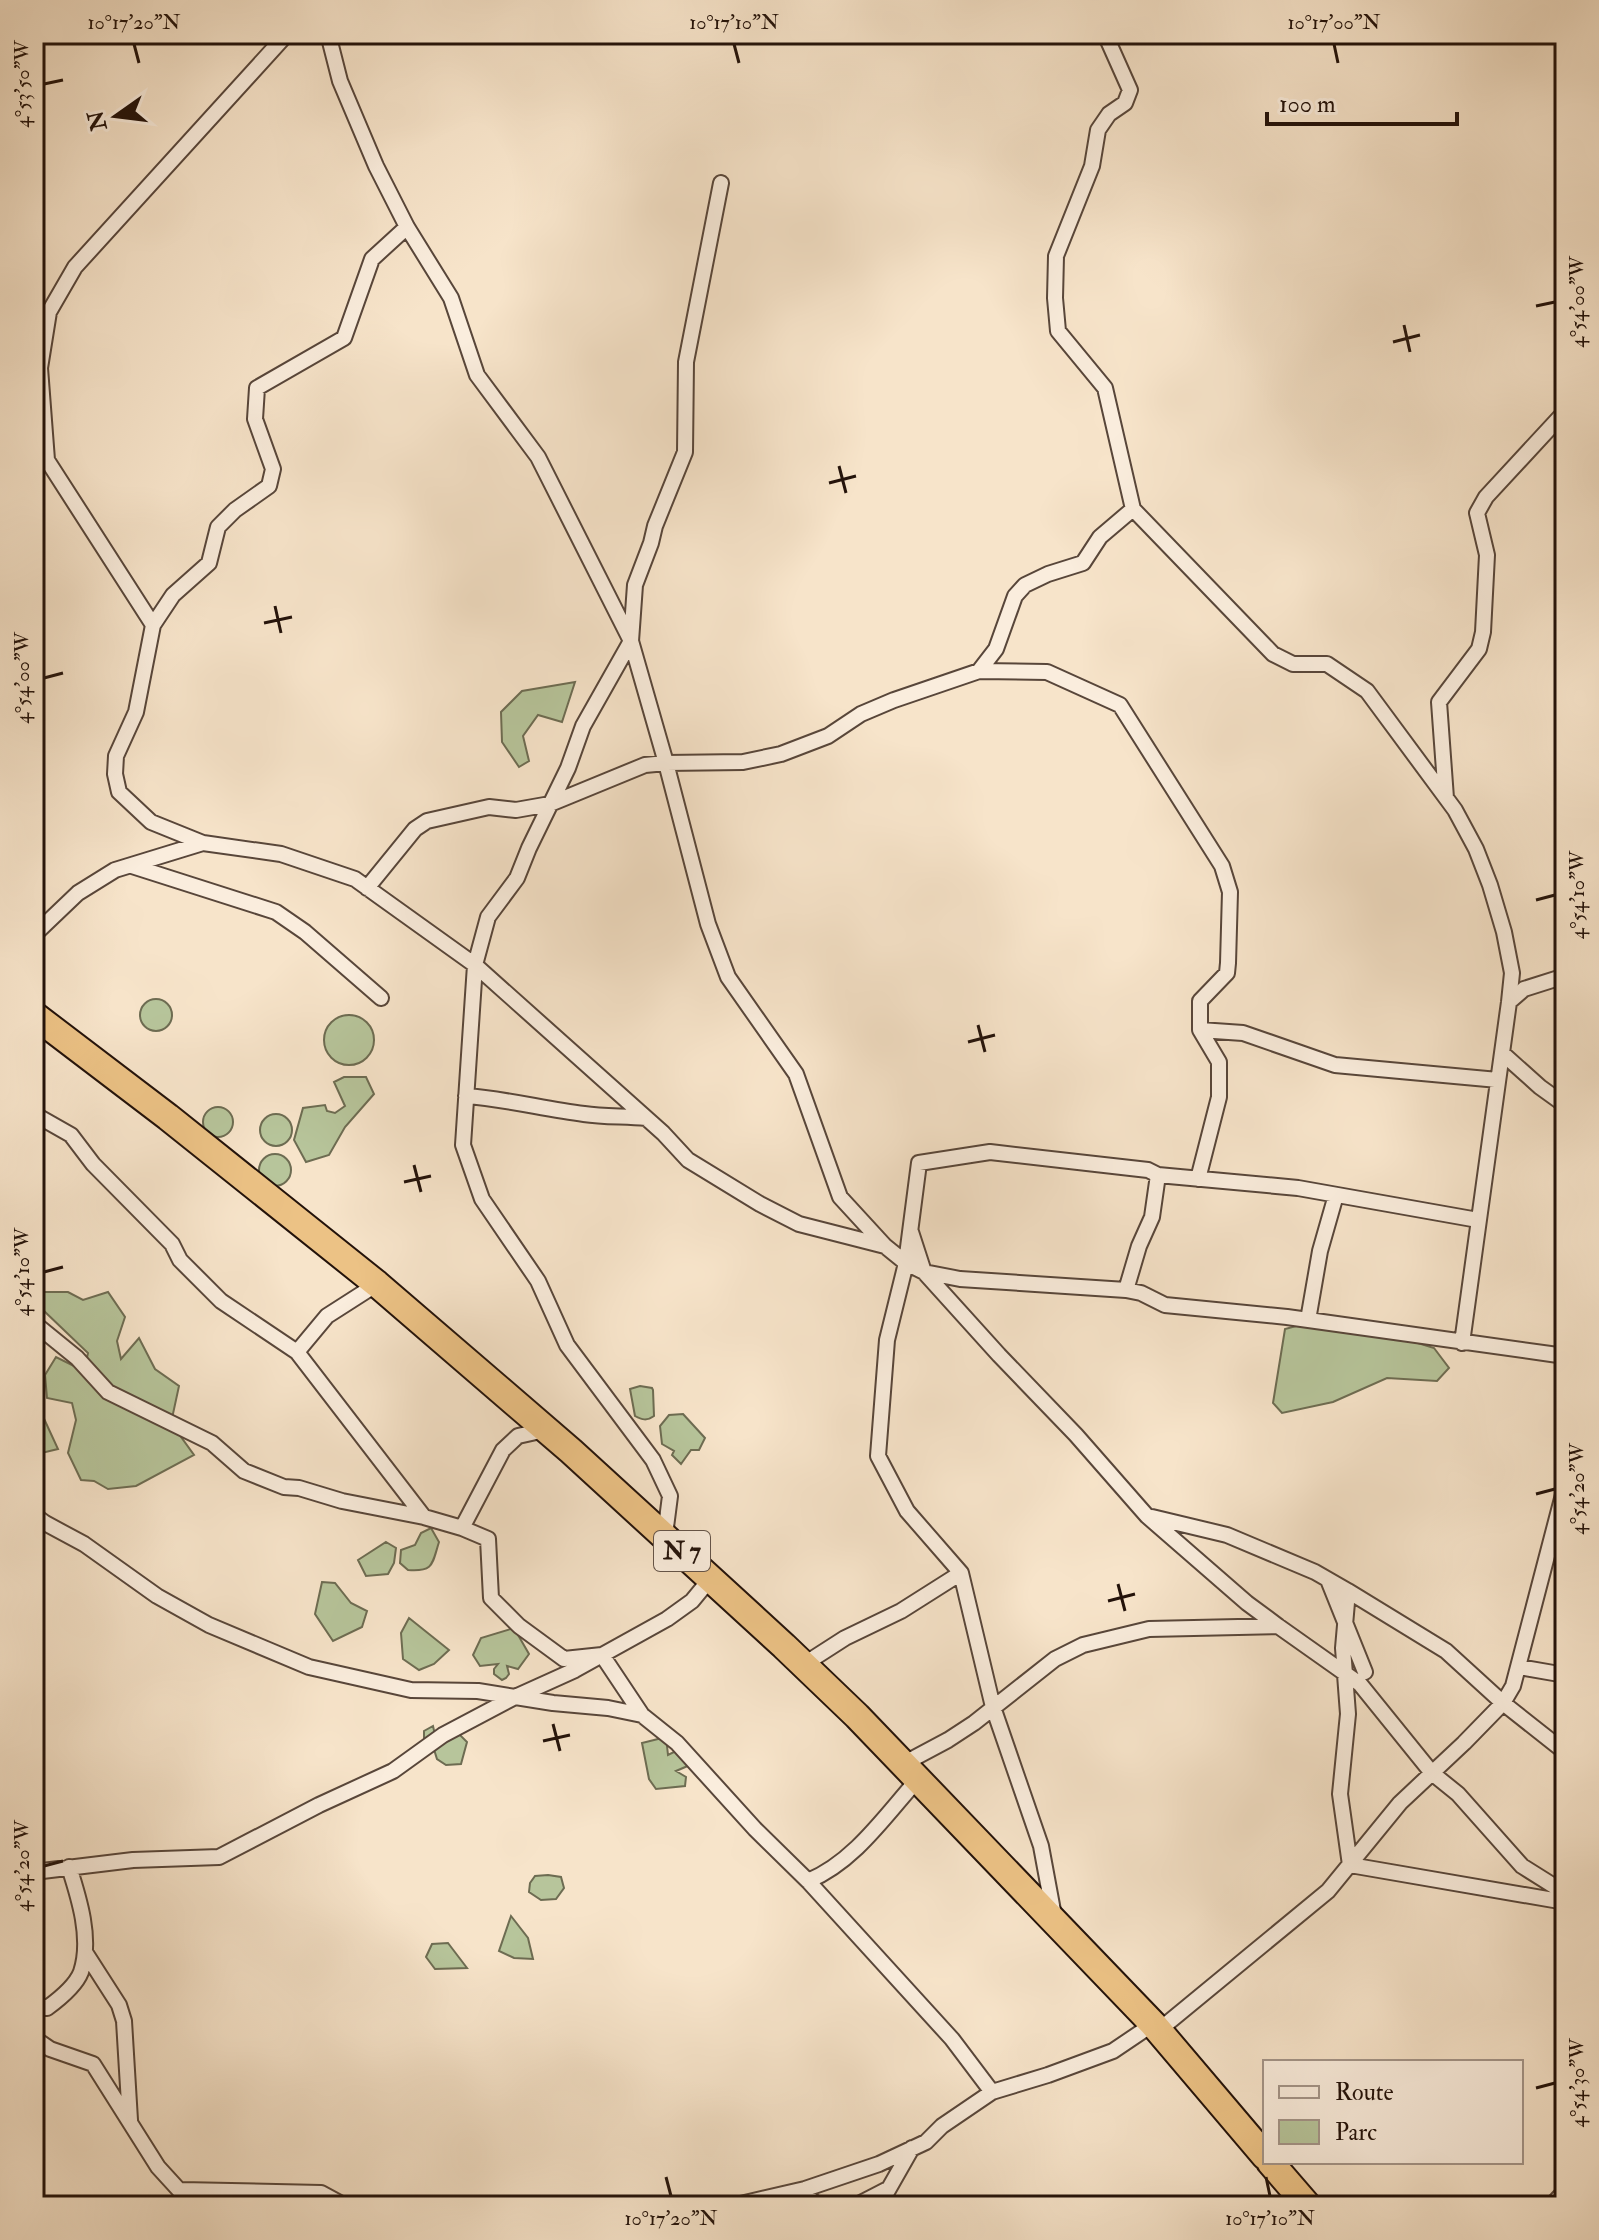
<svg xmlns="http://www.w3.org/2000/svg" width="1599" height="2240" font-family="'IM FELL Double Pica',serif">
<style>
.green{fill:#b7c59b;stroke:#6d6c52;stroke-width:2}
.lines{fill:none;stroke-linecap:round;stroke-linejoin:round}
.street-casing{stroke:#58463a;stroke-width:18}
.highway-casing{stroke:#23120a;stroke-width:30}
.street{stroke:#faeddd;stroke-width:14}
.highway{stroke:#ecc285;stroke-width:26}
.ticks{fill:none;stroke:#23120a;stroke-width:3}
.labels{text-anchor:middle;stroke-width:6;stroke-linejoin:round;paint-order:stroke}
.shield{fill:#faeddd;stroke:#645449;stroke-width:2}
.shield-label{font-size:24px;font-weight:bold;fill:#23120a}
.neatline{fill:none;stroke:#23120a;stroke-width:3}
.ticks-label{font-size:20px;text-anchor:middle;fill:#23120a}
</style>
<rect width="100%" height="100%" fill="#f7e4ca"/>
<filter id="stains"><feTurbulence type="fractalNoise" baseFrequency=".0025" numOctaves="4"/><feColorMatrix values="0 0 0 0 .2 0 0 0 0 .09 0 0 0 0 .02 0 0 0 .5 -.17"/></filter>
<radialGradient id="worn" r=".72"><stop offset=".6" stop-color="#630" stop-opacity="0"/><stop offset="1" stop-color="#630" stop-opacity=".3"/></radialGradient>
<!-- green -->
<path class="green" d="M575,682L562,722L538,715L523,736L529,761L519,767L502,742L501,712L522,691Z
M140 1015a16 16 0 1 1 32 0a16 16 0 1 1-32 0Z
M324 1040a25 25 0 1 1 50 0a25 25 0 1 1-50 0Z
M344,1077H366L374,1094L345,1127L329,1155L306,1162L294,1140L303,1108L325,1105L327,1111L335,1113L345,1106L334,1082Z
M203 1122a15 15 0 1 1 30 0a15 15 0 1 1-30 0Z
M260 1130a16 16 0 1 1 32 0a16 16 0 1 1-32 0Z
M259 1170a16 16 0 1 1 32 0a16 16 0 1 1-32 0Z
M43,1292H68L83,1300L108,1292L125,1317L117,1341L121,1359L139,1338L155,1369L179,1386L171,1423L194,1455L136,1486L108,1489L94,1481L81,1480L68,1453L76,1420L72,1403L47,1398L45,1375L56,1357L84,1371L88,1353L42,1309Z
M1300,1325L1405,1339L1434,1348L1449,1368L1437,1381L1387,1378L1333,1402L1282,1413L1273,1403L1285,1329Z
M640,1386L652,1388L653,1390L654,1416C647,1421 642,1420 635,1416L630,1389Z
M40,1410L58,1449L37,1454L34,1462V1414Z
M683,1414L705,1438L699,1450H691L681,1464L672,1455L674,1451L662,1444L660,1426L669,1415Z
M431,1528L439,1542C432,1564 434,1572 408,1570L400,1563L401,1550L415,1545L421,1533Z
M386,1542L396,1548L394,1563L388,1574L366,1576L358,1560Z
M322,1582L335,1583L351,1603L367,1611L362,1627L333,1641L315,1614Z
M409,1618L449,1650L434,1664L419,1670L403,1659L401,1633Z
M514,1628L529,1654L518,1669L507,1666L509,1674L506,1678L502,1680L494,1674V1669L498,1664L480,1666L473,1655L481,1638Z
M433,1726L435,1735L457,1732L467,1742L461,1764L446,1765L437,1759L432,1743H424V1731Z
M666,1737L668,1755L678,1750L690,1765L676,1771L686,1777L685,1786L656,1789L649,1779L642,1743Z
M548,1875L561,1877L564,1888L556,1899L541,1900L529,1892L530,1883L535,1876Z
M511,1916L528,1938L533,1959L514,1958L499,1951Z
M448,1943L467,1968L435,1969L426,1957L432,1944Z"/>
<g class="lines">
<!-- street casing -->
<g class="street-casing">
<path id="street" d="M328,34L340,81L376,166L407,227L451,298L477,375L538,457L631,641L666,763L708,924L728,977L796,1074L840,1197L885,1246L906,1263L887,1340L878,1456L907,1511L961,1573L993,1707L1041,1846L1054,1916
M1105,34L1130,90L1125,103L1109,114L1098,130L1092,166L1056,256L1055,298L1058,331L1105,388L1133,509L1273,654L1293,664H1327L1367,691L1455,810L1476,849L1490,885L1504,932L1512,973L1509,1002L1462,1343
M153,625L47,460L40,368L49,312L75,267L287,34
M979,671L1047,672L1120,705L1222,866L1230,892L1228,963L1227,973L1200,1001V1030L1219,1062V1097L1198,1179
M1446,798L1439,702L1479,649L1483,632L1487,555L1477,513L1486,497L1560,417
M203,843L151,822L119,792L115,774L116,756L136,712L153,625L173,595L209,563L218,527L235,510L269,486L273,469L255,419L257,388L344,338L372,259L407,227
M132,866L276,912L305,932L381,998
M367,888L415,829L427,821L489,807L516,810L550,804L645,765L666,763L743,762L781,754L828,736L861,714L894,700L979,671L996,649L1015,596L1025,585L1048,574L1083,563L1100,537L1133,509
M34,935L78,893L115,870L203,843L281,854L355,879L475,965L663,1133L688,1160L760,1204L799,1224L885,1246
M1509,1002L1524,989L1565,976
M1200,1030L1243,1033L1335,1065L1498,1080
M1502,1053L1540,1087L1565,1105
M466,1096C506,1099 544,1109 584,1114C604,1117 625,1116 646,1118
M34,1114L71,1135L93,1164L172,1244L180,1260L221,1301L297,1352L424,1517
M1478,1220L1298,1188L1158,1175L1148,1170L990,1152L919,1163L906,1263L924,1272L960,1279L1126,1290L1141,1293L1165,1305L1287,1317L1565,1356
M911,1232L924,1272L999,1355L1076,1435L1147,1516L1247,1603L1278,1626
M1126,1290L1139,1246L1152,1217L1158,1175
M1308,1320L1320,1251L1336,1195
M34,1323L77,1358L108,1392L212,1443L244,1471L284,1487L299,1488L342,1501L424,1517L462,1528L488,1539L491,1598L519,1626L564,1659L602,1655L642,1715L677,1743L755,1829L808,1881L952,2039L992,2092
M297,1352L327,1316L377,1284
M34,1515L45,1523L84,1544L157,1596L209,1625L309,1667L411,1690L478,1691L553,1703L608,1708L642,1715
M1152,1517L1227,1535L1315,1572L1348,1591L1446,1651L1503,1703L1565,1752
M462,1528L503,1450L518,1436L545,1430
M665,1535L670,1496L653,1460L567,1345L538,1281L482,1199L463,1145L475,965L488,917L517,878L529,848L568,768L583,726L631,641L635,585L651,543L655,526L685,452L686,362L721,183
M1328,1580L1365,1672
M1348,1591L1343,1648L1348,1714L1340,1794L1350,1865L1565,1902
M803,1665L845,1638L901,1611L961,1573
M1519,1667L1565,1675
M903,1764L948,1740L974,1723L1055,1659L1083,1645L1149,1629L1278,1626L1360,1684L1432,1773L1458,1794L1522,1866L1565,1893
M34,1872L133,1860L219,1857L319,1805L393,1771L443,1735L513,1698L575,1670L667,1619L692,1601L711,1578
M808,1881C854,1862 885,1816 918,1779
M85,1952L119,2005L124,2021L130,2120
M34,2006L47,2008C58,2000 76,1985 81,1972C92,1939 79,1898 69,1867
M1158,2031L1328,1891L1400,1803L1464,1743L1503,1703L1513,1686L1565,1487
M34,2038L50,2049L93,2064L158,2167L179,2190L206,2206
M181,2190L321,2193L345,2206
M800,2191L819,2206
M732,2206L805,2189L879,2164L926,2142L942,2126L992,2092L1048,2075L1113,2051L1153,2024
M855,2206L886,2190
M879,2206L912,2148
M1551,2206L1565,2191"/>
</g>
<!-- highway casing -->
<g class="highway-casing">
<path id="highway" d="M34,1015L168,1117L377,1284L571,1451L784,1646L857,1716L1153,2024L1265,2156
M1270,2162L1308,2206"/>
</g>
<!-- street -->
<use href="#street" class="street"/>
<!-- highway -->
<use href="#highway" class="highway"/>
</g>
<!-- ticks -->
<path class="ticks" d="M134,44L139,63M734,44L739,63M1334,44L1338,63M44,84L63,80M1536,306L1555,302M1404,325L1410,352M1393,342L1420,335M839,466L846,493M829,483L856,476M275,606L281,633M264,623L292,617M44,678L63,673M1536,900L1555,895M978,1025L985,1052M968,1042L995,1035M414,1165L421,1192M404,1182L431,1176M44,1272L63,1267M1536,1494L1555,1489M1118,1584L1125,1611M1108,1601L1135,1594M553,1724L560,1751M543,1741L570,1735M44,1866L63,1861M1536,2088L1555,2083M666,2177L671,2196M1266,2177L1270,2196"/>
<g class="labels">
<!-- shield labels -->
<rect class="shield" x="654" y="1531" width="56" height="40" rx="6"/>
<g class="shield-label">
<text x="682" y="1559">N 7</text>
</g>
</g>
<!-- margin -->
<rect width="1599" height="2240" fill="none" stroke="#f7e4ca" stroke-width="88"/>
<!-- legend -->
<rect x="1263" y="2060" width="260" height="104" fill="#faeddd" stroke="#a49589" stroke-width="2"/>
<rect x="1279" y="2086" width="40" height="12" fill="#faeddd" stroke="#a49589" stroke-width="2"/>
<text x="1335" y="2100" font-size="24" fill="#23120a">Route</text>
<rect x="1279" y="2120" width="40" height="24" fill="#b7c59b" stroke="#a49589" stroke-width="2"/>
<text x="1335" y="2140" font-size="24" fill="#23120a">Parc</text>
<!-- north arrow -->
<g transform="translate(116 116) rotate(256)" stroke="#faeddd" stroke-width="6" paint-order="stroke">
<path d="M0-6L14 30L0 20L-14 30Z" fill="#23120a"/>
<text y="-12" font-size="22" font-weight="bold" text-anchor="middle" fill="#23120a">N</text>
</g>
<!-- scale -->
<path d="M1267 112v12h190v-12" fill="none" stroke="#23120a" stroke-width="4"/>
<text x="1279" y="112" font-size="24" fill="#23120a" stroke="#faeddd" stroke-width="6" paint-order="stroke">100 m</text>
<rect x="44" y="44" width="1511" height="2152" class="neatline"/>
<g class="ticks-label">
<text x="134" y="29">10°17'20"N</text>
<text x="734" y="29">10°17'10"N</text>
<text x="1334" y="29">10°17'00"N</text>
<text transform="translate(22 84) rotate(-90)" y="7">4°53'50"W</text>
<text transform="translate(1577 302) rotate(-90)" y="7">4°54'00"W</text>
<text transform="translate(22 678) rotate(-90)" y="7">4°54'00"W</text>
<text transform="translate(1577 895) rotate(-90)" y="7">4°54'10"W</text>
<text transform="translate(22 1272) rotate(-90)" y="7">4°54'10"W</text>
<text transform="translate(1577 1489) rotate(-90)" y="7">4°54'20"W</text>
<text transform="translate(22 1866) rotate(-90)" y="7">4°54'20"W</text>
<text transform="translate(1577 2083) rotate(-90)" y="7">4°54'30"W</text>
<text x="671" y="2225">10°17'20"N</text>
<text x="1270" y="2225">10°17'10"N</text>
</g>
<rect width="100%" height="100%" filter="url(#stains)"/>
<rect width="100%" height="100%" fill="url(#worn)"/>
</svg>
